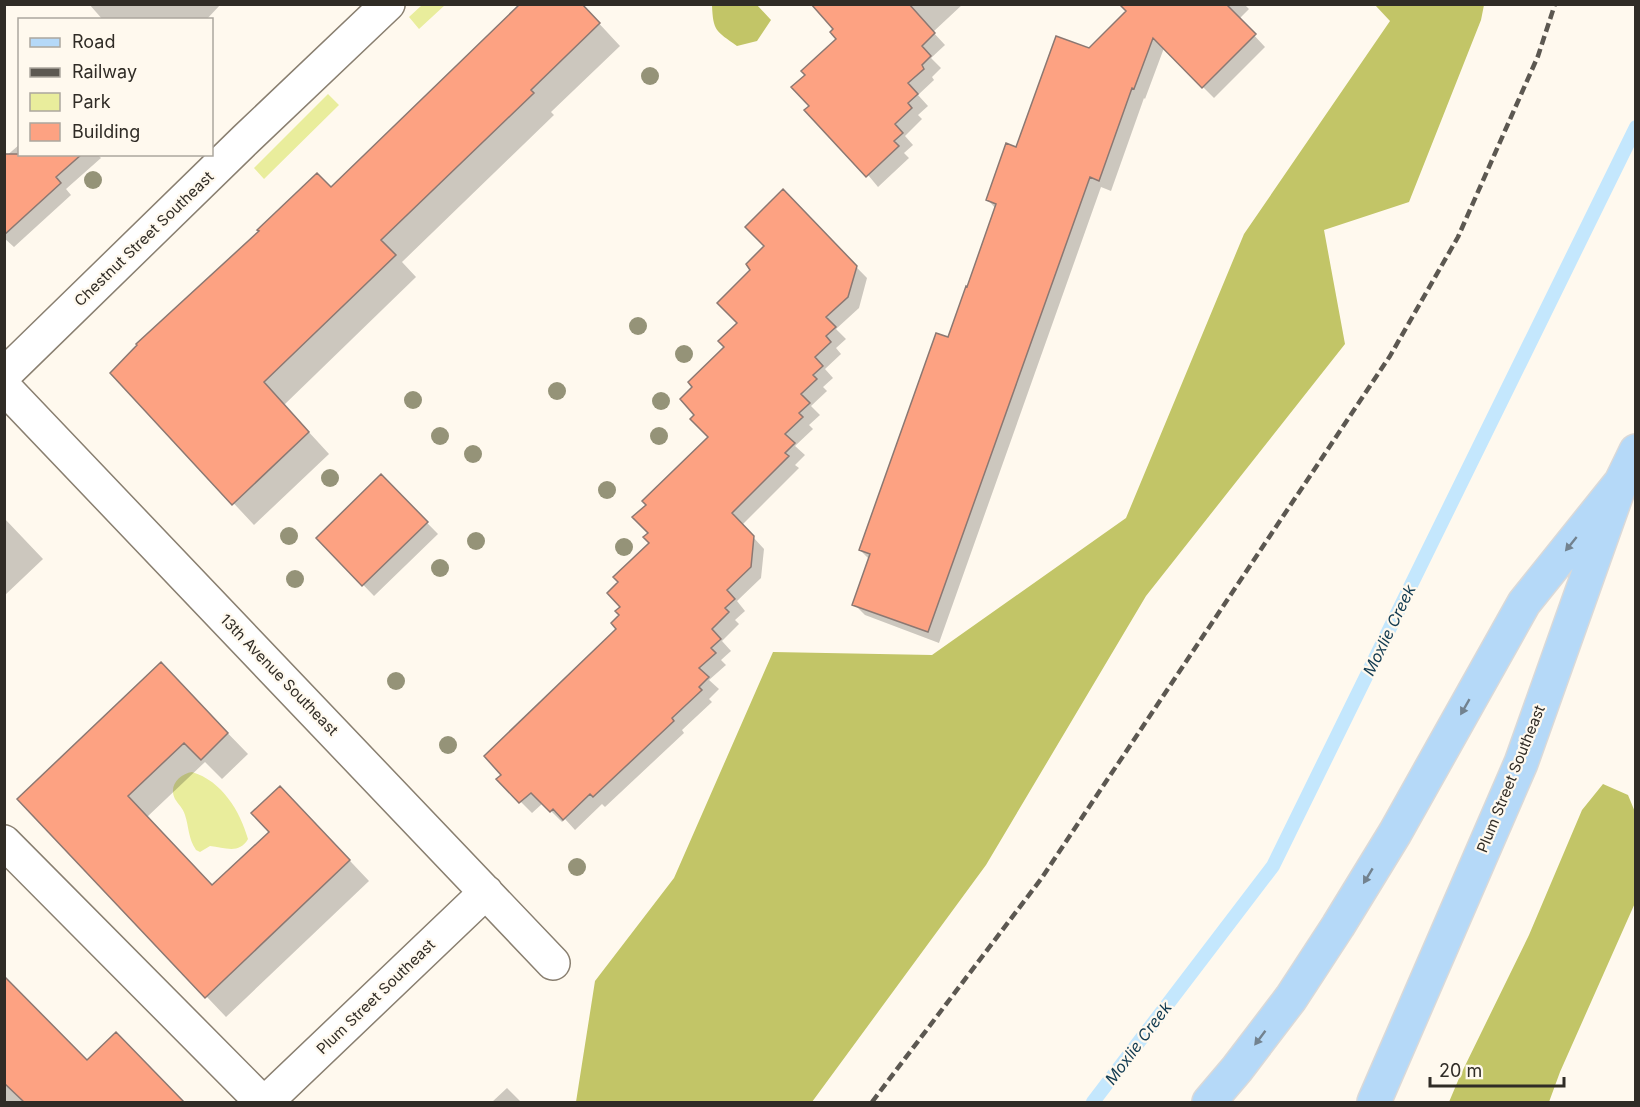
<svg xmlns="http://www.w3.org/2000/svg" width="1640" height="1107" font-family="Inter,sans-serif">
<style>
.green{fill:#e9ed9c}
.forest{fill:#c2c567}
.shadow{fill:#0003}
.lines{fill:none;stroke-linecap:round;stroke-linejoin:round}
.stream{stroke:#c4e7fd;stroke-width:14}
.building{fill:#fda282;stroke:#8b7872;stroke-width:1.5}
.minor-casing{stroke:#897f70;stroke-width:36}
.major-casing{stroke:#dad9d8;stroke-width:36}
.minor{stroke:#fff;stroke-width:33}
.major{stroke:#b5d9f8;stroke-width:33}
.rail{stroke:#5c5851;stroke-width:4.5;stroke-dasharray:9 4.5;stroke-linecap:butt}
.tree{fill:#959378}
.oneway{fill:#72828f}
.labels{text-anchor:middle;stroke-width:4.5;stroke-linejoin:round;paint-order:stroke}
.street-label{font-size:15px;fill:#302c26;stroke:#fff9ee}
.water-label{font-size:16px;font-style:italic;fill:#113a50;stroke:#fff9ee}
</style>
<rect width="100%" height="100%" fill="#fff9ee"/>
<!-- green -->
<path class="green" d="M422,5H445L419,29L409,17Z
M328,94L339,105L264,179L254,168Z
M192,772C222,781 240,811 248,839C239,855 224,847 210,846L200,852L196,850C188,838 189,827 185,815C183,808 178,804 175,799C168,785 180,774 192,772Z"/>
<!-- forest -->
<path class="forest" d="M712,5H757L771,20L757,41L737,46C716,31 713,31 712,5Z
M1375,5H1484L1481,20L1409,202L1324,230L1345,344L1146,596L986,865L812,1102H576L595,981L674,878L773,652L932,655L1126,518L1244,234L1390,21Z
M1603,784L1628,795L1635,812V903L1560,1072L1549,1102H1449L1460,1076L1529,935L1582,810Z"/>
<!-- shadow -->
<path class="shadow" d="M89,4H221L206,20H103Z
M581,4L620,46L551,112L554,115L402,262L416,277L284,405L329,454L254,525L112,373L331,189Z
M828,4H963L933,32L945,45L931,58L941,68L932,77L934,80L918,95L928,106L918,115L922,119L905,136L913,145L904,153L909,158L878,187L811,106L838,39Z
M1134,4H1244L1249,9L1239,19L1265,47L1214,98L1164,48L1145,99L1144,98L1111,191L1101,187L939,643L865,615L854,604L870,560L860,550L948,338L996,209L988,200L1017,148L1089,50Z
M20,144V154H97L101,158L66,189L71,195L14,247L4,238V158Z
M783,192L867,278L859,308L836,329L846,339L836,348L841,354L825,369L833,378L823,387L827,391L811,406L820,415L809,425L813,429L795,446L805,455L795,465L799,468L742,525L764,549L761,578L737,601L745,611L735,620L739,624L722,641L731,651L721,660L726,665L709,680L719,689L709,699L712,702L682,730L684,733L605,807L602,804L575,830L565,819L562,822L543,803L532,813L498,779L618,629L621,615L620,582L651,543L710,438L726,347L739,323L752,271L766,246Z
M381,476L438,534L374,596L318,538Z
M4,518L43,559L4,596Z
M181,685L248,754L222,779L205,762L147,817L213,887L300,808L369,881L226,1017L19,799Z
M4,980L87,1062L116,1034L183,1102H4Z
M507,1088L521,1102H492Z"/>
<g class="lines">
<!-- stream -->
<path class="stream" d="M1093,1102L1273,866L1636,127"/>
</g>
<!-- building -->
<path class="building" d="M520,4H582L600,23L531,90L534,93L381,240L396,255L264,382L309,432L232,505L110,373L137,345L136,344L259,231L257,230L317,173L331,187Z
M811,4H909L935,33L922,46L931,56L922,65L924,69L908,83L918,94L908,103L912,108L895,124L903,133L894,141L899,146L866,177L804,110L809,106L791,87L805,75L801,71L836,39L830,32L833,29Z
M1119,4H1226L1256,34L1202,88L1153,38L1134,89L1132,88L1099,181L1090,177L928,632L852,605L870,554L859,550L936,333L948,337L966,286L967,287L996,204L986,200L1006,143L1016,147L1056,36L1089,48L1126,11Z
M4,154H82L56,177L61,183L4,235Z
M783,189L857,266L848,297L826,317L836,327L826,336L831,342L815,357L823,366L813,375L817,379L801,394L810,403L799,413L803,417L785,434L795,443L785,453L789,456L732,513L754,536L751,567L727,590L735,599L725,608L729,612L712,629L721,639L711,648L716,653L699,668L709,677L699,687L702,690L672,718L674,721L593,797L590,794L563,820L553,809L550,812L531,793L519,803L496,779L501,775L484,756L616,629L611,623L619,615L615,611L620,607L607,593L618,582L613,577L649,543L643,537L648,533L632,517L646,505L642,501L708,437L690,419L694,415L680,399L692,387L688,382L724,347L718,341L737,323L717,303L750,270L746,264L764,246L745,227Z
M381,474L428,522L362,586L316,538Z
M161,662L228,733L201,760L184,743L128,796L212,885L269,832L251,813L280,786L350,860L205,998L17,799Z
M4,976L87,1060L116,1032L184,1102H24L4,1083Z"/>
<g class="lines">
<!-- minor casing -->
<g class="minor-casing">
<path id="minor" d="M4,375L246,139L388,4
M4,387L553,963
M4,842L262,1102
M266,1102L486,892"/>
</g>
<!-- major casing -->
<g class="major-casing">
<path id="major" d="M1209,1102L1237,1069L1291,998L1338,926L1395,833L1524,603L1621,482
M1374,1102L1521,763L1621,482L1636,451"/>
</g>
<!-- minor -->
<use href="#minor" class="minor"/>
<!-- major -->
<use href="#major" class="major"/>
<!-- rail -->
<path class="rail" d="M872,1102L1041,879L1390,356L1458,237L1538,56L1555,4"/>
</g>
<!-- trees -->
<g class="tree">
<circle cx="650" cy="76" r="9"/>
<circle cx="93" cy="180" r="9"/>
<circle cx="638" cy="326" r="9"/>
<circle cx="684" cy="354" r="9"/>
<circle cx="557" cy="391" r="9"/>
<circle cx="413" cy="400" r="9"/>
<circle cx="661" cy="401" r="9"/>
<circle cx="440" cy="436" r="9"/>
<circle cx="659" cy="436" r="9"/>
<circle cx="473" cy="454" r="9"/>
<circle cx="330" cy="478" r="9"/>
<circle cx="607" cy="490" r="9"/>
<circle cx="289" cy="536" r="9"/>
<circle cx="476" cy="541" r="9"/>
<circle cx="624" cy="547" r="9"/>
<circle cx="440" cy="568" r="9"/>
<circle cx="295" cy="579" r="9"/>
<circle cx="396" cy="681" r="9"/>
<circle cx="448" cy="745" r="9"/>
<circle cx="577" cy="867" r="9"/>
</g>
<!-- one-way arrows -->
<defs><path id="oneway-solid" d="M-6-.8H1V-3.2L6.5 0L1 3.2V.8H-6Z" transform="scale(1.5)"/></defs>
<g class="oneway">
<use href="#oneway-solid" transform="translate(1571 544) rotate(129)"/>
<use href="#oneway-solid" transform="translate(1465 707) rotate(120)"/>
<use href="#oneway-solid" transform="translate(1368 876) rotate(121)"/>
<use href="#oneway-solid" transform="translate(1260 1038) rotate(127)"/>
</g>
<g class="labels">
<!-- street labels -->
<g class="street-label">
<text transform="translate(144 239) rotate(-44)" y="5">Chestnut Street Southeast</text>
<text transform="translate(279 675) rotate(46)" y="5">13th Avenue Southeast</text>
<text transform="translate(1511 779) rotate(-68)" y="5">Plum Street Southeast</text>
<text transform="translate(376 997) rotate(-44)" y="5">Plum Street Southeast</text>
</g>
<!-- water labels -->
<g class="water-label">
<text transform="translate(1389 630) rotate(-64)" y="6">Moxlie Creek</text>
<text transform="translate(1138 1043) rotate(-53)" y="6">Moxlie Creek</text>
</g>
</g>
<!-- border -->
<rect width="1640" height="1107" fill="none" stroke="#302c26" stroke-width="12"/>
<!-- legend -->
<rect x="18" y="18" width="195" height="138" fill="#fff9ee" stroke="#aca79e" stroke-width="1.5"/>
<rect x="30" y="38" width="30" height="9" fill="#b5d9f8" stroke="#aca79e" stroke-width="1.5"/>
<text x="72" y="48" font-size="18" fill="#302c26">Road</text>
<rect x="30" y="68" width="30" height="9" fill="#5c5851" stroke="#aca79e" stroke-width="1.5"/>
<text x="72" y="78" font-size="18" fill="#302c26">Railway</text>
<rect x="30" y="93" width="30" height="18" fill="#e9ed9c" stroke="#aca79e" stroke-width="1.5"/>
<text x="72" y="108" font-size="18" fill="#302c26">Park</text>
<rect x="30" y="123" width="30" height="18" fill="#fda282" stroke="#aca79e" stroke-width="1.5"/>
<text x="72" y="138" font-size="18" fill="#302c26">Building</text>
<!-- scale -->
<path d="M1430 1077v9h134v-9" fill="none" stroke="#302c26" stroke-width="3"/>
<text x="1439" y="1077" font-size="18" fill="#302c26" stroke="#fff9ee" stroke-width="4.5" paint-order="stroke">20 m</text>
</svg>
